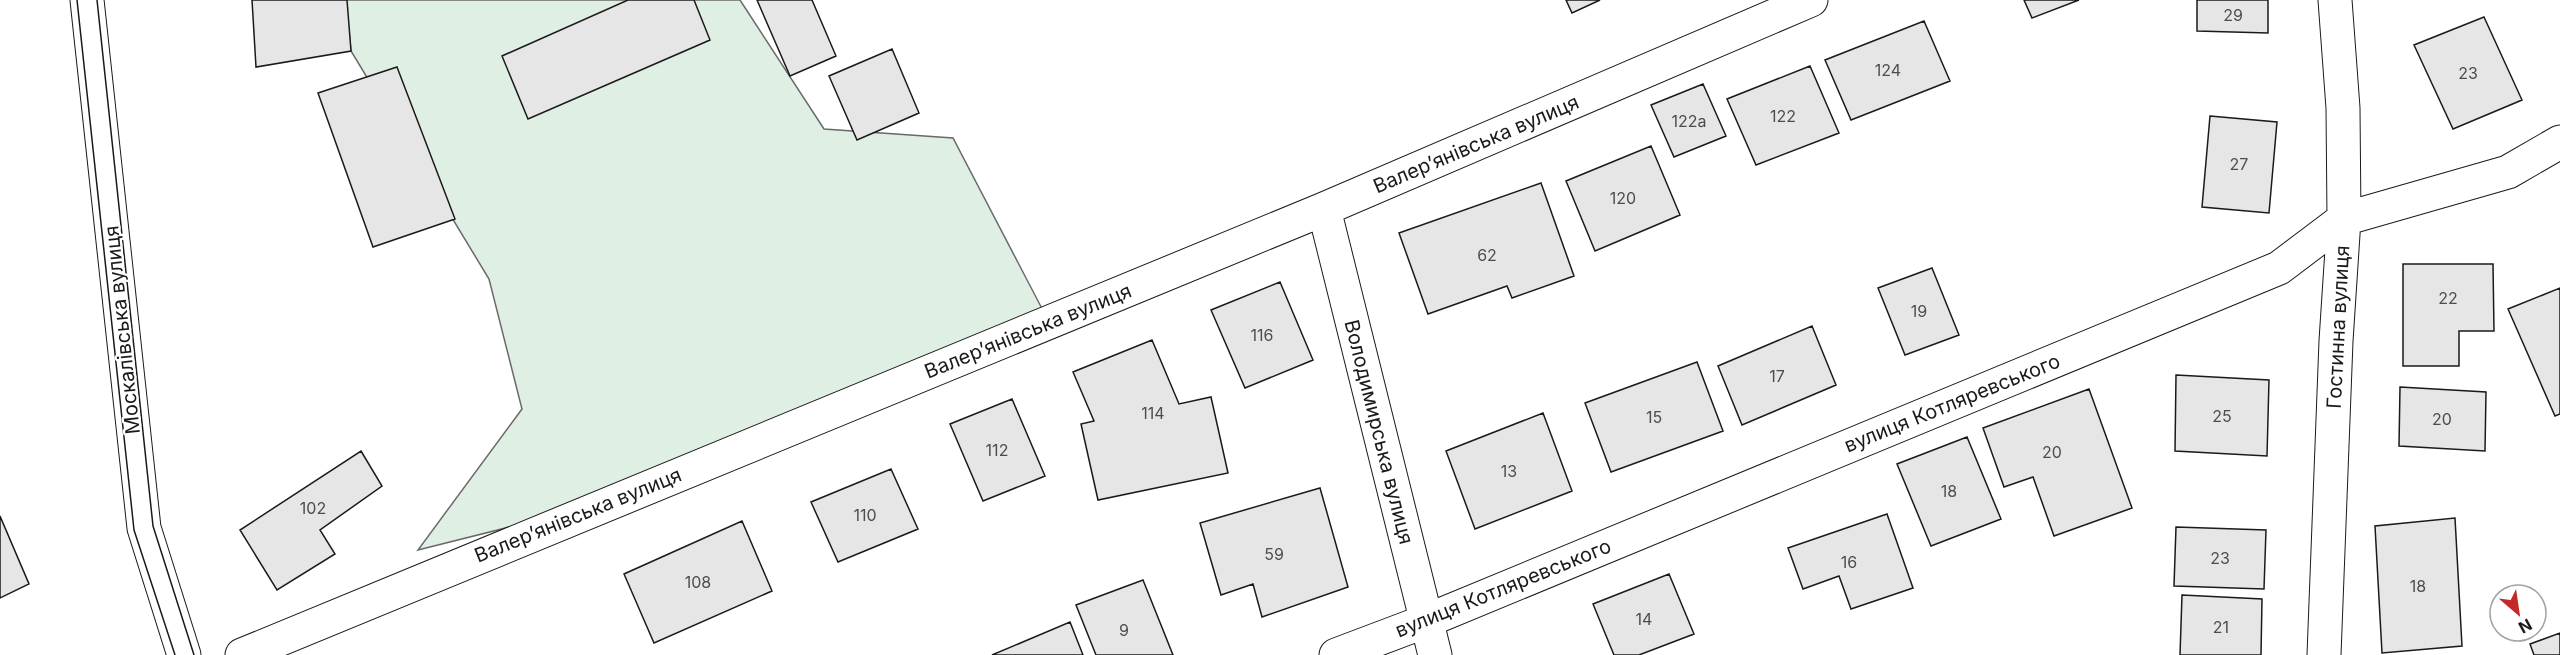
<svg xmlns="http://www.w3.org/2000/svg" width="2560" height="655" font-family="Inter,sans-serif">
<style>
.green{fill:#e0efe3;stroke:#6a6a6a;stroke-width:1.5}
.building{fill:#e6e6e6;stroke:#1a1a1a;stroke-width:1.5}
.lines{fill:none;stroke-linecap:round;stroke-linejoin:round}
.street-casing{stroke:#1a1a1a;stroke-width:35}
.secondary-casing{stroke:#1a1a1a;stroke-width:35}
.street{stroke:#fff;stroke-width:33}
.secondary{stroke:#fff;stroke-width:33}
.tram{stroke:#1a1a1a;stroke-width:1.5}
.labels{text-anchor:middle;stroke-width:4.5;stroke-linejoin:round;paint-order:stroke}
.number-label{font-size:16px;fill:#4d4d4d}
.street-label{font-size:20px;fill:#1a1a1a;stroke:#fff}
</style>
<rect width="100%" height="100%" fill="#fff"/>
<!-- green -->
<path class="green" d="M346,0H740L824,129L953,138L1049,322L613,501L418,550L522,409L489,279L351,51Z"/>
<!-- building -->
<path class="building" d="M252,0H347L351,51L256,67Z
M628,0H694L710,40L528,119L502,56Z
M757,0H812L836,56L790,76Z
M1566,0H1600L1572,13Z
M2024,0H2079L2032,18Z
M2197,0H2268V33L2197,31Z
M2484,17L2522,100L2453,129L2414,45Z
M1924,21L1950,81L1851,120L1825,60Z
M892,49L919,113L857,140L829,76Z
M1810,66L1839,133L1756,165L1727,99Z
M397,67L455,219L373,247L318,93Z
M1703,84L1726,136L1674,157L1651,105Z
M2210,116L2277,122L2269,213L2202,207Z
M1651,146L1680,215L1595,251L1566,181Z
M1541,183L1574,276L1512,298L1507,286L1428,314L1399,233Z
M2403,264H2493L2494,331H2459V366H2403Z
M1932,268L1959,335L1905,355L1878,288Z
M1280,282L1313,360L1245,388L1211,310Z
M2560,288V414L2555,416L2508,309Z
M1812,326L1836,385L1742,425L1718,366Z
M1152,340L1179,404L1211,397L1228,473L1098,500L1081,424L1094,421L1073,372Z
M1697,362L1723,431L1611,472L1585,403Z
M2176,375L2269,380L2267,456L2175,451Z
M2400,387L2486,392L2485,451L2399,446Z
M2089,389L2132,508L2054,536L2033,477L2004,487L1983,428Z
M1012,399L1045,476L983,501L950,424Z
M1543,413L1572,491L1475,529L1446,451Z
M1967,437L2001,519L1931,546L1897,464Z
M361,451L382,486L320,530L335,554L277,590L240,530Z
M891,469L918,529L838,562L811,502Z
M1320,488L1348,587L1262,617L1253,584L1221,595L1200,523Z
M1887,514L1913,588L1851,609L1839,576L1803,589L1788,548Z
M0,516L29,584L0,598Z
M2455,518L2462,646L2382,653L2375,526Z
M742,521L772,591L654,643L624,574Z
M2176,527L2266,530L2264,589L2174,586Z
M1669,574L1694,634L1639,655H1614L1593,604Z
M1143,580L1173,655H1096L1076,605Z
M2182,595L2262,599L2261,655H2180Z
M1070,622L1083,655H992Z
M2560,633V655H2534L2530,644Z"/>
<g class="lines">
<!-- street casing -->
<g class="street-casing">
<path id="street" d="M1324,209L1435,655
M242,655L1324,209L1811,0
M1336,655L1426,621L2279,268L2344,219L2508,172L2560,142
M2324,655L2336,341L2344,219L2343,108L2335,0"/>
</g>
<!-- secondary casing -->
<g class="secondary-casing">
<path id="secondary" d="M87,0L144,528L184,655"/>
</g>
<!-- street -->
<use href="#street" class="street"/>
<!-- secondary -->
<use href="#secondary" class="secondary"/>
<!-- tram -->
<path class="tram" d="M77,0L134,530L175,655
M97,0L153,526L194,655"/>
</g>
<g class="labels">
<!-- number labels -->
<g class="number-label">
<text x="2233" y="21">29</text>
<text x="1888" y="76">124</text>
<text x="2468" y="79">23</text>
<text x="1783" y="122">122</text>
<text x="1689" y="127">122а</text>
<text x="2239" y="170">27</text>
<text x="1623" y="204">120</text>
<text x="1487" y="261">62</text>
<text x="2448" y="304">22</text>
<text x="1919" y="317">19</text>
<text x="1262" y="341">116</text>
<text x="1777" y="382">17</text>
<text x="1153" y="419">114</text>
<text x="2222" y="422">25</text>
<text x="1654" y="423">15</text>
<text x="2442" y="425">20</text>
<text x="997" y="456">112</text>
<text x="2052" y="458">20</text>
<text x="1509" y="477">13</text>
<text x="1949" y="497">18</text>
<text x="313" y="514">102</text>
<text x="865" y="521">110</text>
<text x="1274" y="560">59</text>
<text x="2220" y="564">23</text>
<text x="1849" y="568">16</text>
<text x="698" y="588">108</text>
<text x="2418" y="592">18</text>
<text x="1644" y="625">14</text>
<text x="2221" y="633">21</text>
<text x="1124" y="636">9</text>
</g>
<!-- street labels -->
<g class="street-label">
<text transform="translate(1476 144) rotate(-23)" y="7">Валер’янівська вулиця</text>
<text transform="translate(2338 327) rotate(-87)" y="7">Гостинна вулиця</text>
<text transform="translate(122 330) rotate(-96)" y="7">Москалівська вулиця</text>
<text transform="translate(1028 331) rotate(-22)" y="7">Валер’янівська вулиця</text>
<text transform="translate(1952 403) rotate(-22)" y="7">вулиця Котляревського</text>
<text transform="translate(1379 432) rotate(76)" y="7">Володимирська вулиця</text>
<text transform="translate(578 515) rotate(-22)" y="7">Валер’янівська вулиця</text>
<text transform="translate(1503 588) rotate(-22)" y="7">вулиця Котляревського</text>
</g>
</g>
<!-- north arrow -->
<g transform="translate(2518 613) rotate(151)"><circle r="28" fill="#ffffff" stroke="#a3a3a3" stroke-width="1.5"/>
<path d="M0-4.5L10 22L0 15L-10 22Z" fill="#c62828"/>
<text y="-9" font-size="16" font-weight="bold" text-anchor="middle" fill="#1a1a1a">N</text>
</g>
</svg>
